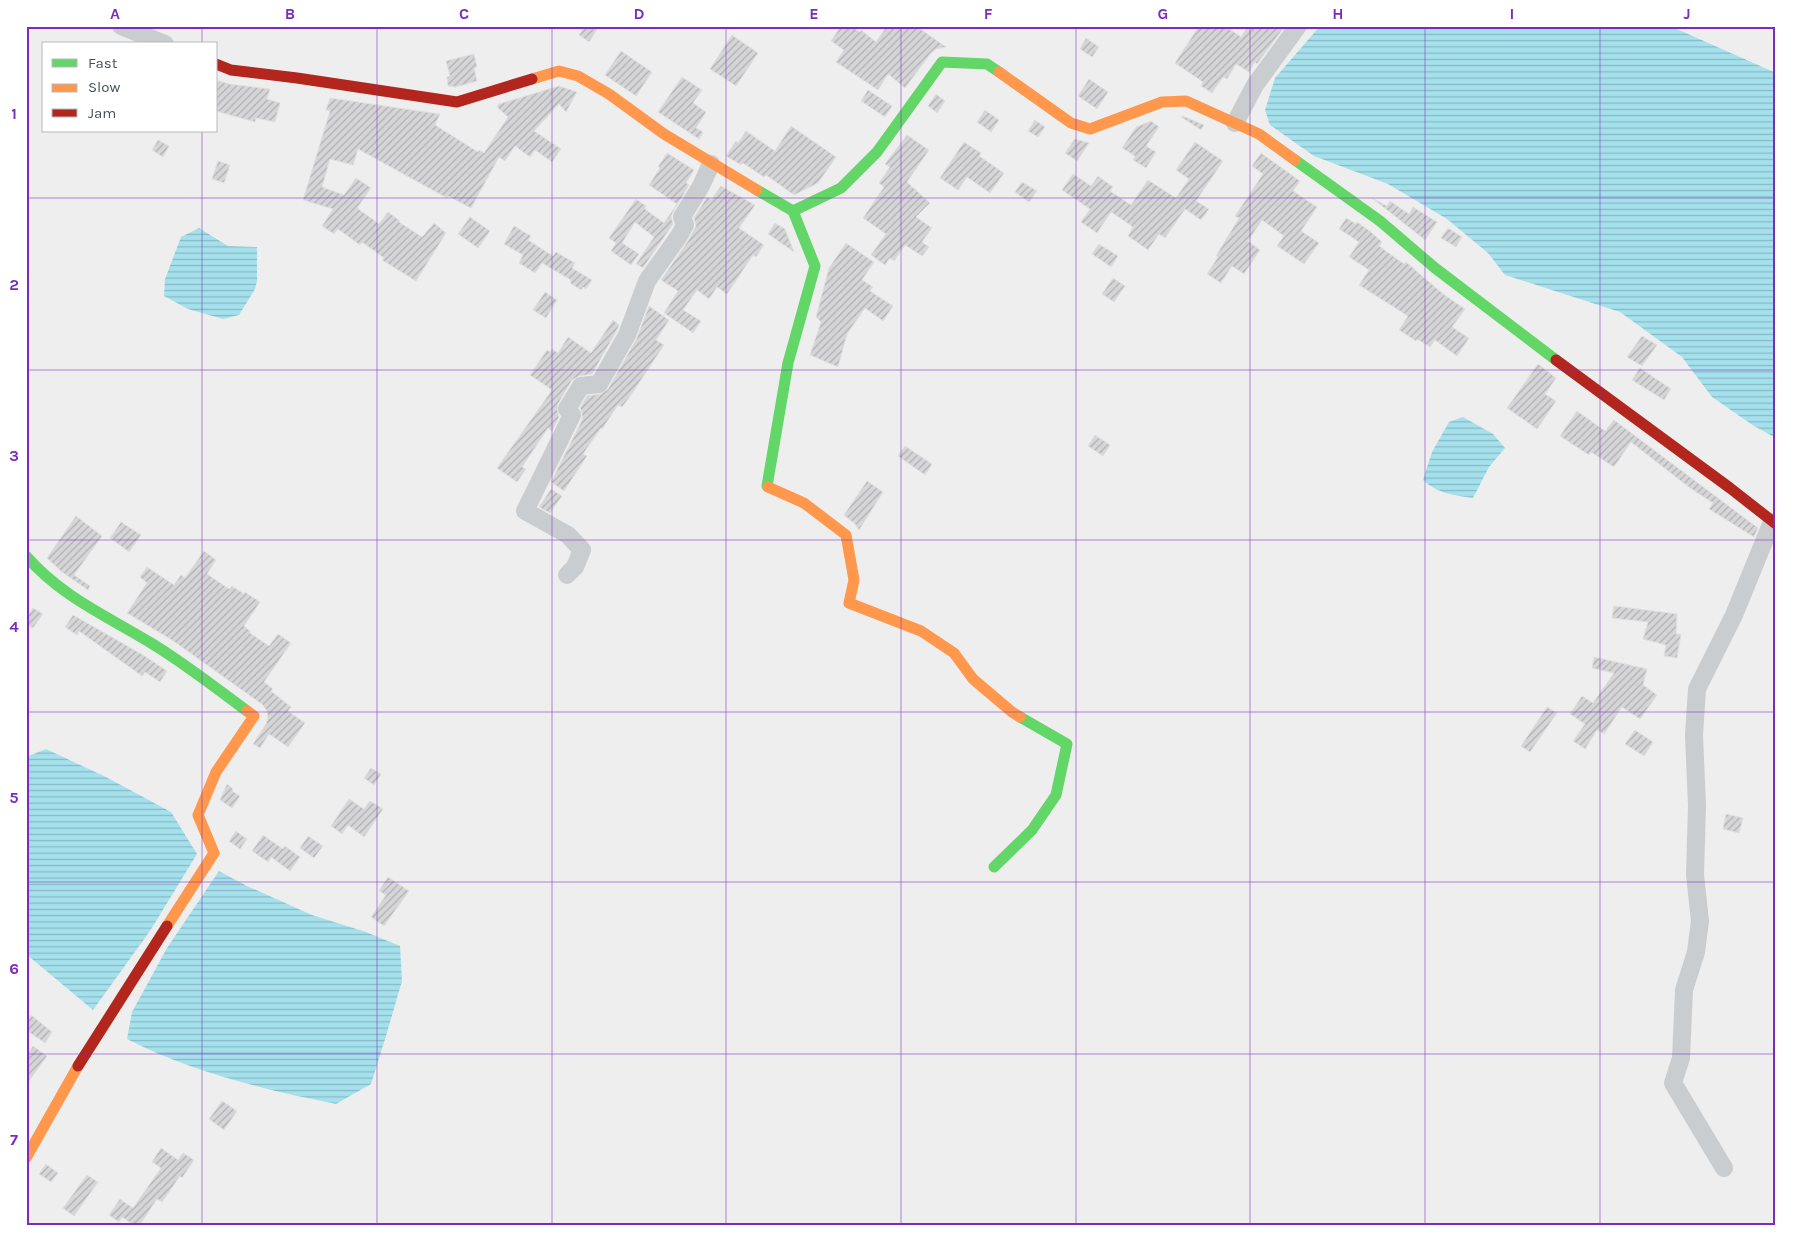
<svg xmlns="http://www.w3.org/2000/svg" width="1802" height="1252" font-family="Karla,sans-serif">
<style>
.water{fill:url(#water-rules)}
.building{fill:url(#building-hatch);stroke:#e0e0e1}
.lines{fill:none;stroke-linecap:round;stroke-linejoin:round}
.street{stroke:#cacdcf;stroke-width:18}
.fast{stroke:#63d668;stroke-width:11}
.slow{stroke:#ff974d;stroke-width:11}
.jam{stroke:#b3261e;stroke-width:11}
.grid{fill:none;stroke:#7b2cbf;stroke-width:1;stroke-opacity:0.55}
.neatline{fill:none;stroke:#7b2cbf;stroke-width:2}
.grid-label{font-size:16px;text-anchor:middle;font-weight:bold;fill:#7b2cbf}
</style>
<defs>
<pattern id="water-rules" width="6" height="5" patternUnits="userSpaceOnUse" patternTransform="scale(1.25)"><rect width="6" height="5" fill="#a5e1ed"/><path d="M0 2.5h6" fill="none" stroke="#88b9c3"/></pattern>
<pattern id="building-hatch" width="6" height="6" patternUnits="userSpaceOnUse" patternTransform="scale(1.25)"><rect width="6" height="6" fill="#d6d6d8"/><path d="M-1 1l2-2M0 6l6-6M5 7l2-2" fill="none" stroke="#afb0b2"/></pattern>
</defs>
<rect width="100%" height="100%" fill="#efeeee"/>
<!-- water -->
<path class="water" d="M1320,26H1670L1776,73V438L1754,426L1712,397L1682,357L1620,312L1505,275L1488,253L1447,219L1388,184L1314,156L1270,125L1265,110L1275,78Z
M199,228L228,246L257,247V281L255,289L239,315L223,319L188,309L164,296L165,279L181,237Z
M1463,417L1493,434L1505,448L1489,467L1473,498C1454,495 1438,494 1423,480L1432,452L1449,422Z
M46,749L106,777L171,812L197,854L150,931L93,1010L26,954V757Z
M219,871L247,886L312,915L366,932L400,946L402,981L386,1036L371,1084L336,1104C265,1090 192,1072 127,1039L132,1012L167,948Z"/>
<!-- building -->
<path class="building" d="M585,26H599L589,42L579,35Z
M841,26H851L860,32L861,30L876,42L887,26H916L946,47L936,49L931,53L905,88L888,74L878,90L836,62L844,50L831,41Z
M1199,26H1225L1241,37L1248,26H1285L1257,64L1255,62L1249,72L1236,64L1227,79L1223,77L1212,93L1201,86L1203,82L1175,63Z
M732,35L758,53L736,86L710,69Z
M1086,38L1099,47L1092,57L1080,49Z
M621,51L652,72L636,96L605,75Z
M474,54L477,67L474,68L477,81L456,87L448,86L447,77L450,76L446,61Z
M682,77L702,90L693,103L706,112L696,128L703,132L699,139L658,112Z
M1089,79L1108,92L1097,109L1078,96Z
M219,81L229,84L270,89L267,99L280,103L275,122L256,118L255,122L216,111V84Z
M559,86L577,92L566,112L559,104L534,131L561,149L552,162L535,150L530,157L515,146L505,161L499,157L471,208L448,196L447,198L358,149L353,165L330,159L322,187L344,195L356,178L371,188L357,208L379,224L388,212L400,221L399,222L422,237L434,223L446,233L416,281L382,260L384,258L362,242L360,245L338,229L334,234L322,226L333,209L303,200L330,111L326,110L330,98L440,114L435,125L478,152L479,150L484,153L508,117L497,107L499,104Z
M868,90L892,106L885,117L861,101Z
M936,94L945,101L937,113L928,106Z
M985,110L999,120L991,132L977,122Z
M1183,116L1204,125L1201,130L1181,117Z
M1035,120L1045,127L1038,137L1028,131Z
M1151,121L1159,127L1146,146L1156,152L1146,168L1133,160L1135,156L1122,148L1136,127Z
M791,126L836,157L818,183L794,195L766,175L764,177L743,163L741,165L726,156L736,141L738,143L746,131L775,151Z
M907,135L929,150L907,182L930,203L916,217L932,228L922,242L929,247L922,256L905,245L894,261L890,258L885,265L871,255L886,234L863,218L884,187L879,183L890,167L885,164Z
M1075,139L1089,143L1077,161L1065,153Z
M158,140L169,146L163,157L152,150Z
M964,142L981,153L979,156L1004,173L990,193L967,177L958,190L940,178Z
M1195,142L1223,161L1196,201L1209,209L1201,220L1185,209L1165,238L1159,234L1148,250L1128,236L1133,227L1111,212L1097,233L1081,222L1090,209L1062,190L1073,174L1091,186L1098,176L1113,187L1110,191L1131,205L1148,180L1176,198L1189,179L1176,170Z
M667,153L694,170L686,183L689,185L673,212L671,216L673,224L643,268L636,264L654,237L635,222L622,243L639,254L631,265L611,251L616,243L609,238L636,199L646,206L645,209L664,223L677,204L649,185L660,168L658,167Z
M1261,153L1300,181L1293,191L1317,207L1301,231L1319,243L1304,264L1277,246L1284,236L1262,220L1248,241L1260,250L1244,274L1232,266L1221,283L1207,274L1218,257L1216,256L1239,218L1235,216L1263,174L1252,166Z
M218,161L230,165L224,183L212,179Z
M1022,182L1037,191L1029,202L1015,192Z
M721,186L755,205L739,228L764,245L756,257L753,255L727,294L717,287L709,299L697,290L683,310L701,321L693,333L664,313L678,291L661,280L688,241L696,226L694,218L707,197L711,200Z
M1372,198L1387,206L1390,201L1409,214L1413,207L1437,222L1425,240Z
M470,217L490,231L478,248L458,234Z
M1346,218L1356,224L1357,222L1371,232L1382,242L1379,246L1404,264L1406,262L1443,294L1465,309L1452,327L1469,338L1457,356L1435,340L1430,347L1417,339L1416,341L1399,330L1408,316L1359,285L1369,270L1349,257L1359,242L1339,229Z
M775,223L785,229L794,252L768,234Z
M514,226L531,236L528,240L553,256L556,252L575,263L572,268L592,280L586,289L583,287L581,290L570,283L571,280L542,263L535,273L519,263L523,255L504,244Z
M1448,228L1462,237L1456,247L1441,238Z
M846,243L874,262L862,280L873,287L870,291L893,306L883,321L865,308L847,334L838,367L810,355L821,322L816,317L829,268Z
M1099,244L1118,256L1111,267L1092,254Z
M1113,278L1125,286L1114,302L1102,294Z
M545,292L557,300L546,318L533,310Z
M649,306L669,320L656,340L664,345L629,398L622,407L618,405L602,429L601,428L583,454L587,456L564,491L551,482L582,420V413L580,408L587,396L601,394L608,389L636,340Z
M613,320L619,325L617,330L592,374L579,376L572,380L558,404L557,410L559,417L552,431L548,428L522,467L526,469L517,482L497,468L552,390L530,375L547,350L550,352L552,349L558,353L568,337L591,353Z
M1642,336L1657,345L1642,366L1627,357Z
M1538,364L1556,378L1545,394L1556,401L1537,429L1507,408Z
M1640,368L1671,389L1664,400L1632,380Z
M1577,411L1605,431L1614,420L1758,528L1754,537L1709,509L1713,503L1690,488L1631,442L1614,467L1591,452L1589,455L1560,436Z
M1095,435L1110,445L1103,456L1088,446Z
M905,446L932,464L925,475L898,456Z
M867,481L883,492L859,530L855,524L844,515Z
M551,489L562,496L550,513L539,507Z
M76,516L102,536L74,575L90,586L88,590L62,572L47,558Z
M121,522L141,535L129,552L110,538Z
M204,551L216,560L207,574L229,589L232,586L244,594L245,592L260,602L244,626L251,632L250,633L269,646L278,634L291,643L264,682L273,689L271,691L291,707L288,711L305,723L288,747L269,734L260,748L253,744L266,724L268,718L267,711L263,705L172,640L127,613L147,583L140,577L147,567L174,585L181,575L185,578Z
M1614,606L1677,614L1676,634H1681L1677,658L1664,656L1666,645L1643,639L1648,622L1612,618Z
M33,608L43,614L33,628L26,624V618Z
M73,615L143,655L167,671L160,682L145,672L142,676L79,631L77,635L65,627Z
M1594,657L1647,669L1643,685L1657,695L1640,719L1622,707L1604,734L1597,730L1585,749L1573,741L1585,724L1570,714L1582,696L1593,703L1614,673L1592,668Z
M1547,707L1557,713L1530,752L1521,746Z
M1635,730L1653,742L1644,756L1625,744Z
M371,768L381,774L374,785L364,778Z
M227,784L233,789L232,791L240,796L232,808L220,800Z
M349,799L364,809L370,801L383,809L364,837L348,825L342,834L331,826Z
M1726,814L1743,818L1739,833L1723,829Z
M236,831L247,839L240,849L229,841Z
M263,835L283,849L285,846L300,857L290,871L271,857L268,862L252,851Z
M308,836L323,846L314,858L300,848Z
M388,877L409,891L384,926L371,917L386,895L379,891Z
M31,1015L52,1032L45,1043L26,1030V1023Z
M33,1046L47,1056L26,1085V1057Z
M222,1101L237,1111L224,1130L209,1119Z
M161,1148L178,1160L183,1153L194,1160L182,1178L180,1176L162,1202L157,1199L139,1226H135L122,1217L119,1222L109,1215L120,1199L133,1208L161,1168L152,1162Z
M46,1164L58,1173L51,1182L39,1174Z
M87,1175L98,1182L74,1216L63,1208Z"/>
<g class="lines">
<!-- street -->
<path class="street" d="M121,26L165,44
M1235,123L1255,85L1298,26
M567,575L575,567L582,550L568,535L525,511L572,415L567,409L581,386L599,384L627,335L647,281L679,236L685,225L682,217L701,186L711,164
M1724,1168L1673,1083L1681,1058L1684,990L1696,952L1700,921L1695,875L1697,805L1694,735L1697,689L1734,615L1772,522"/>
<!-- fast -->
<path class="fast" d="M1295,160L1380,221L1435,268L1556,360
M757,190L793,211L841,188L877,152L942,62L987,64L999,72
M768,487L767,486L788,363L815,266L793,211
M26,556C62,597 105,615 151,643C184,663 216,688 247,711
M994,867L1032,830L1056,795L1067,744L1020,717"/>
<!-- slow -->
<path class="slow" d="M999,72L1071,123L1090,129L1162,102L1186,101L1259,134L1295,160
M532,79L559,71L578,76L609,94L664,134L757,190
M768,487L804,503L846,535L854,580L849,603L921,631L954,653L973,679L1012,712L1020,717
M167,926L214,853L198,815L216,772L254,716L247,711
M26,1158L78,1066"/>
<!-- jam -->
<path class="jam" d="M216,64L231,70L297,78L457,102L532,79
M1556,360L1730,488L1776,524
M78,1066L167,926"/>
</g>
<!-- grid -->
<path class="grid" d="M202,26V44M377,26V1226M552,26V1226M726,26V1226M901,26V1226M1076,26V1226M1250,26V1226M1425,26V1226M1600,26V1226M202,131V1226M26,198H1776M26,370H1776M26,540H1776M26,712H1776M26,882H1776M26,1054H1776"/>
<!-- border -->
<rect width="1802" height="1252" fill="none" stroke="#ffffff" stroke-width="55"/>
<!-- legend -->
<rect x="42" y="42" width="175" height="90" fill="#ffffff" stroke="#b5b9bd"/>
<rect x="52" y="59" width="25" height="8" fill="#63d668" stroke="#b5b9bd"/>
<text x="88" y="68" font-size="15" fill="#45515a">Fast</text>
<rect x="52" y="84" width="25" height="8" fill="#ff974d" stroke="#b5b9bd"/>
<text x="88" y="92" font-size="15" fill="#45515a">Slow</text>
<rect x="52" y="109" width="25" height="8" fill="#b3261e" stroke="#b5b9bd"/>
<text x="88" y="118" font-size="15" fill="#45515a">Jam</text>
<rect x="28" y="28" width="1746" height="1196" class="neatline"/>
<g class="grid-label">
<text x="115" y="19">A</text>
<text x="290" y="19">B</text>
<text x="464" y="19">C</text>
<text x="639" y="19">D</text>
<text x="814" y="19">E</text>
<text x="988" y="19">F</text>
<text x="1163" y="19">G</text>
<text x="1338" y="19">H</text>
<text x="1512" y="19">I</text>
<text x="1687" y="19">J</text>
<text x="14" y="119">1</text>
<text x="14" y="290">2</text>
<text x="14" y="461">3</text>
<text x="14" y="632">4</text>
<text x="14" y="803">5</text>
<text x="14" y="974">6</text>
<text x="14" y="1145">7</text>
</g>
</svg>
